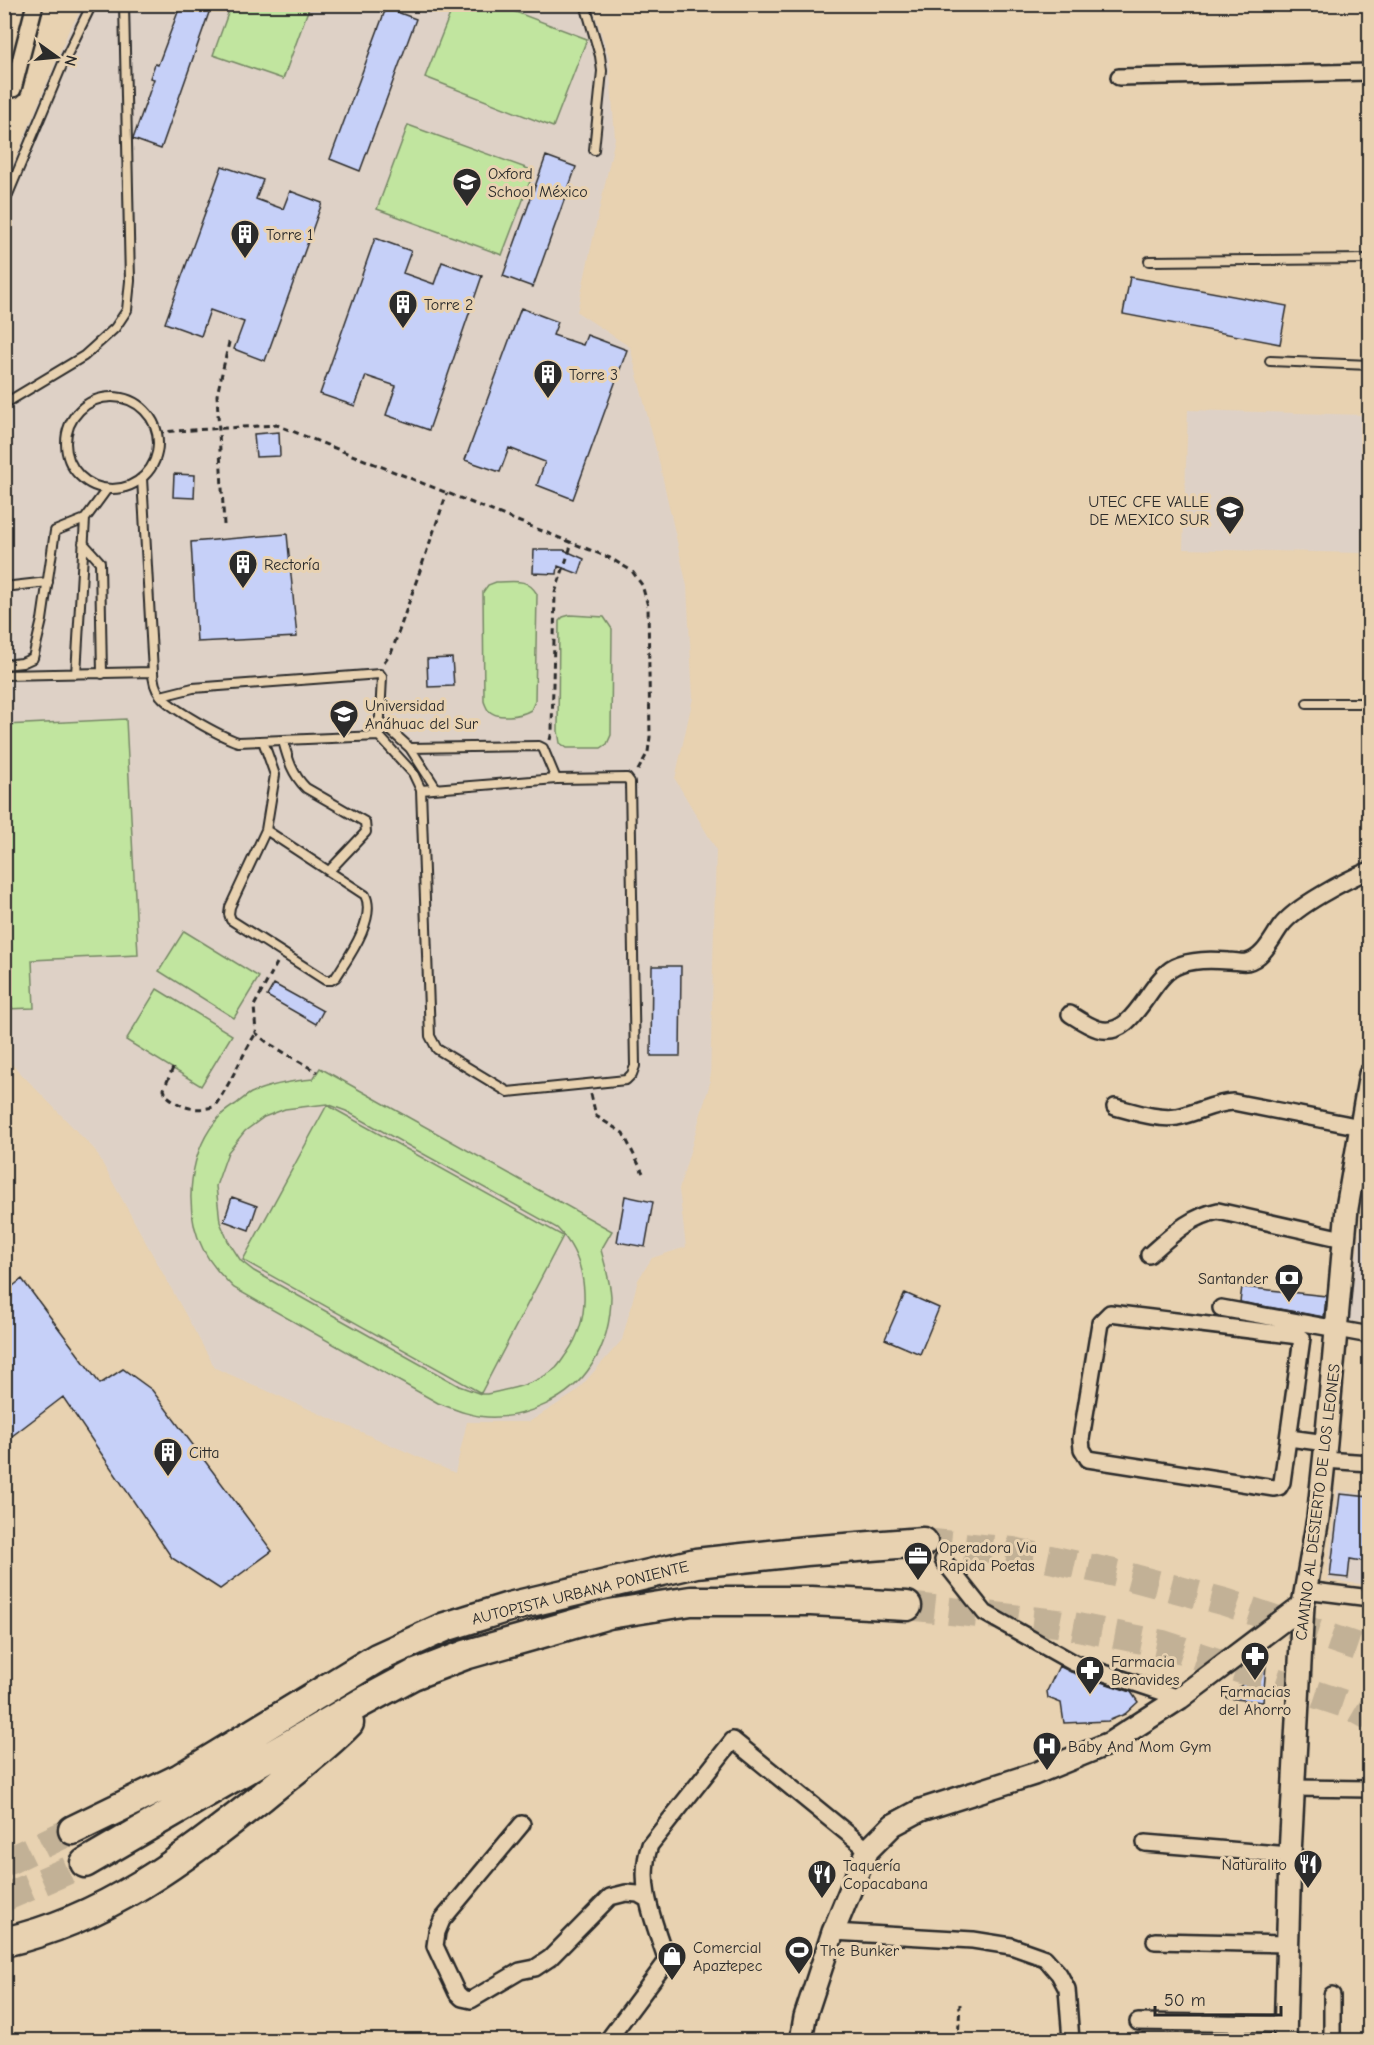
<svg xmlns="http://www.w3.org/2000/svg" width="1374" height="2045" font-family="'Comic Neue',sans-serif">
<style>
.built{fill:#ded1c6}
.green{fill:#c1e59f;stroke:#768865;stroke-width:1.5;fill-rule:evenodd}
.building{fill:#c6d0f8;stroke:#2b2b2b;stroke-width:1.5}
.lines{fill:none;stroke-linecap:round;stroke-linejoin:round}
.highway-tunnel{stroke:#c2b196;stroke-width:28;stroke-dasharray:28 14;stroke-linecap:butt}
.lane-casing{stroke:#2b2b2b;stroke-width:12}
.street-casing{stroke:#2b2b2b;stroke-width:20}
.secondary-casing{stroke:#2b2b2b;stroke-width:26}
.highway-casing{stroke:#2b2b2b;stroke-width:33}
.path{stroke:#2b2b2b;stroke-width:3;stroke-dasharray:6 4.5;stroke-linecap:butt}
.lane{stroke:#e8d2b1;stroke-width:8}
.street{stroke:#e8d2b1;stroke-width:15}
.secondary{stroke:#e8d2b1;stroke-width:21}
.highway{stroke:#e8d2b1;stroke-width:28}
.labels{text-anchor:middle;stroke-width:6;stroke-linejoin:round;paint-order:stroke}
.poi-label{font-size:16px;fill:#2b2b2b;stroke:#e8d2b1;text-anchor:start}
.street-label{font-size:16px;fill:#2b2b2b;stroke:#e8d2b1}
</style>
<rect width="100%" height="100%" fill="#e8d2b1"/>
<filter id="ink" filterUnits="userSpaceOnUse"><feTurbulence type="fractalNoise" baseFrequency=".0167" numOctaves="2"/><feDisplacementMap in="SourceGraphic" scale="12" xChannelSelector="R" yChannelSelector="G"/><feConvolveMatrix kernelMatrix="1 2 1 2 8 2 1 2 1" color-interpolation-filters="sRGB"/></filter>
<g filter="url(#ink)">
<!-- built -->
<path class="built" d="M84,5H592L609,57L615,138L577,312L630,347L658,457L687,586L693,698L675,779L716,849L710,1083L679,1189L686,1247L652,1258L638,1280L622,1340L575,1393L529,1422H467L455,1473L215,1368L95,1150L5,1057V184L69,30Z
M1188,410L1365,415L1361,553L1183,549Z
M1365,1195H1370L1369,1323L1348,1321Z
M1337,1490L1369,1495V1585L1327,1580Z"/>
<!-- green -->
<path class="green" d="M454,4L497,5L587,39L553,127L425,77Z
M231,5H310L283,79L213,55Z
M408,125L534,171L502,255L377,209Z
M496,582C513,582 527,577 537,594L535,701L531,710C521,716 497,720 488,710C487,709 484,702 484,701L483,592L488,585Z
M570,615L604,617L612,629L611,735L607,744L601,748H567L560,743L558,731L559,621L563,617Z
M126,719L138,955L32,960L34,1008L5,1009V725Z
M184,931L259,977L234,1018L159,971Z
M157,989L232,1035L201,1086L126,1040Z
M320,1068L612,1231L601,1250C605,1265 610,1281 611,1296C611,1319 605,1347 591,1366C570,1399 525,1419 487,1417C470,1416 454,1409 438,1403L234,1288C222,1276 211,1265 203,1249C182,1208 189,1149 221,1115C225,1111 231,1107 236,1104C241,1100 246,1096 251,1093C271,1084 292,1081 313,1079ZM327,1104L346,1111L557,1228C589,1260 593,1316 567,1353C564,1357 560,1364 556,1368C537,1384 511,1389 487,1394H481L459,1386L254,1271L241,1261L228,1241L220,1222L216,1186L228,1152L245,1131L264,1117L285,1109Z
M327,1105L563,1236L481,1393L243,1260Z"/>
<!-- building -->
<path class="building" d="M181,4H212L161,149L133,139L154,79L150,78L155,64L158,65Z
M386,8L416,19L360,171L330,159Z
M546,156L576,167L533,287L503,276Z
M222,166L263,180L256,199L283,209L290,191L322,203L265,361L234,349L244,322L210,310L201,336L165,323Z
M375,238L411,251L403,273L434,284L442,262L482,276L429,430L386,415L396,386L366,376L355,406L320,394Z
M1130,277L1287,306L1280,344L1123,314Z
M521,308L558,322L553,335L583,345L587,335L627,350L573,499L537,485L545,462L509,448L500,472L465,460Z
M279,432L280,456L256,457L254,434Z
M174,474L195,475L194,498L173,497Z
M287,534L297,637L197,642L191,542Z
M534,550H564L584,559L579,574L558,566L557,574L533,573Z
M452,658L454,686L428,687L427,659Z
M652,966H681L680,1056H651Z
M274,984L323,1011L316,1024L267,996Z
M625,1196L653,1202L645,1247L617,1242Z
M232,1197L257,1206L249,1230L224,1221Z
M22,1279L100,1384L123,1369L152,1390L272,1551L220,1589L172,1558L63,1397L12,1436L4,1427V1293Z
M1242,1287L1326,1296L1324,1317L1240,1302Z
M905,1293L939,1308L920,1354L885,1339Z
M1340,1494L1370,1497V1548L1367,1562L1350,1559L1348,1578L1330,1576Z
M1266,1665L1263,1702L1226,1698Z
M1059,1666L1071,1672L1131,1692L1138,1702L1125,1714L1108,1721L1064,1723L1061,1703L1048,1698L1047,1691Z"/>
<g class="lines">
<!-- highway-tunnel -->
<path class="highway-tunnel" d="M923,1542L1013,1551L1119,1574L1225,1602L1370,1651
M907,1606L1057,1623L1163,1644L1351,1706L1370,1717
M4,1863L73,1830
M4,1898L85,1863"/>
<!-- lane casing -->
<g class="lane-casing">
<path id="lane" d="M585,4L600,56L602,71L594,150
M4,204L63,63L92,4
M1149,261L1370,259
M1270,361L1370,365
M66 443a46 46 0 1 1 92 0a46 46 0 1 1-92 0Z
M4,404L84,356L115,328L127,310L130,281L124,4
M142,478L153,672C153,680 155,688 160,695C171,709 220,736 238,742L379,736
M83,543L100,562L102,674
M4,587L48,582
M4,665L22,663L33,658L42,620L55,531L85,519L107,489
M76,674L85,519
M4,675L153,672
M161,696L193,688L380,674L382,677L379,736L413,773L421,790L430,1036L437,1049L508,1092L626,1080L632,1074L635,1066L630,782L627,778L556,779L421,790
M1307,703H1370
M379,720L410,748L436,788
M263,741L275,775L266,830L230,907L229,914L231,920L325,980H331L336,977C348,958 377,918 365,895L266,830
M283,741C288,759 292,774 306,788L365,822L366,832L329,871
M410,748L539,746L543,748L556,779
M1355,1179L1370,1173"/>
</g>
<!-- street casing -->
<g class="street-casing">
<path id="street" d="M1119,77L1370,72
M13,89L35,4
M1070,1014C1078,1019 1088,1026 1098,1029C1134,1040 1148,980 1175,967C1191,959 1212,960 1229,961C1235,961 1242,963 1247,962C1264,958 1272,938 1281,926C1296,906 1346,880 1370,870
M1115,1107C1135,1112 1157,1120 1177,1117C1197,1113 1213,1103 1233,1102L1361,1127
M1149,1255C1171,1236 1189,1217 1218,1211L1343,1239
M1221,1308L1370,1335
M1110,1313L1299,1336L1302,1338L1282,1482L1279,1487L1274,1488L1088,1459L1082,1449L1081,1439L1100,1323Z
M1289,1438L1326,1443
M1324,1460L1370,1463
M943,1560L985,1613L1074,1663L1180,1698
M1305,1590L1370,1598
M1293,1788L1370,1789
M522,1824L442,1920L437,1932L435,1946L457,1993L462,1998L471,2000L520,1971L535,1968L550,1958L610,1897L626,1893L638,1894L647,1899
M1145,1843L1290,1855
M833,1932L973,1940L1011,1946L1045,1958L1059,1974L1067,1989L1071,2040
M1155,1941L1288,1944
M1138,2022L1285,2024
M608,2040L667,1961C655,1924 636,1884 650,1845L733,1740L868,1850
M1332,2040V1995"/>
</g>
<!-- secondary casing -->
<g class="secondary-casing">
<path id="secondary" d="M801,2040L805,2017L833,1932L857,1874L868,1850L893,1825L921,1810L1034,1774L1110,1743L1180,1698L1303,1605
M1285,2040L1290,1855L1303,1605L1318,1518L1326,1443L1347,1208L1370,1074"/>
</g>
<!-- highway casing -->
<g class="highway-casing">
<path id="highway" d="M73,1830L180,1778L377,1658L445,1627L509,1607L696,1563L806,1551L923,1542
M85,1863L361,1703L413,1675L465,1655L609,1614L691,1601H811L907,1606
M4,1942C106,1919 182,1860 262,1797C291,1773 323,1750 349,1723"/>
</g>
<!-- path -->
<path class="path" d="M158,432L277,425L610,558L632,571L642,585L648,606L650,737L648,752L637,772
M224,525L217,395L230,338
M384,662L392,651L447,493
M550,740L552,731L555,593L572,543
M277,963L254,1006L256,1033L268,1043L317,1072
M173,1068L164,1089L166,1095C183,1109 193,1111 214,1107C231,1083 241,1057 256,1033
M591,1094L596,1116L623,1133L643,1173
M958,2040L960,2004"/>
<!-- lane -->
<use href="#lane" class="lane"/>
<!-- street -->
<use href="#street" class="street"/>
<!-- secondary -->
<use href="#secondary" class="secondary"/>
<!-- highway -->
<use href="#highway" class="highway"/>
</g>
</g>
<!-- icons -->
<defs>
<g id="school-pin" transform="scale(1.5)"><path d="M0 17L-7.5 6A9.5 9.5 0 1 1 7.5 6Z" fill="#2b2b2b" stroke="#e8d2b1"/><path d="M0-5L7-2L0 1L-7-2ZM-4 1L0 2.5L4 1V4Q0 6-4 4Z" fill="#fff"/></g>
<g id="building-pin" transform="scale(1.5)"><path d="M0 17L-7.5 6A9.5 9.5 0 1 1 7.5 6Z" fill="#2b2b2b" stroke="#e8d2b1"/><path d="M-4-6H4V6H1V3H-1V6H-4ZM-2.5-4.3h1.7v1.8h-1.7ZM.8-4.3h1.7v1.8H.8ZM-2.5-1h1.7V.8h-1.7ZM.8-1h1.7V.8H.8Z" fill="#fff"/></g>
<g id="university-pin" transform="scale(1.5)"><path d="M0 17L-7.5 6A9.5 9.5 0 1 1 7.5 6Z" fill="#2b2b2b" stroke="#e8d2b1"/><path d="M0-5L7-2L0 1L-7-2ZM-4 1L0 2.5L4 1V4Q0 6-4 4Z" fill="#fff"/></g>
<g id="bank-pin" transform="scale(1.5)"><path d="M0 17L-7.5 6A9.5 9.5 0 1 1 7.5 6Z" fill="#2b2b2b" stroke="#e8d2b1"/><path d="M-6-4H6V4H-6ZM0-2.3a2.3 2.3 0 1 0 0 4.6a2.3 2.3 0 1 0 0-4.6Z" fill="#fff"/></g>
<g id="office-pin" transform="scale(1.5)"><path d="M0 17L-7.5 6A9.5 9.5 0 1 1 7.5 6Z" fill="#2b2b2b" stroke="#e8d2b1"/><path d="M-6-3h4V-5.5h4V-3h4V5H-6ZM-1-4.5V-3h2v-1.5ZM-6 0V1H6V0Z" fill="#fff"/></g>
<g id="pharmacy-pin" transform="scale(1.5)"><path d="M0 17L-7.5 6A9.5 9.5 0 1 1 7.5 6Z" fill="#2b2b2b" stroke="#e8d2b1"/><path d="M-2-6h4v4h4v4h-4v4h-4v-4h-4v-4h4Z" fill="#fff"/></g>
<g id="hospital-pin" transform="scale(1.5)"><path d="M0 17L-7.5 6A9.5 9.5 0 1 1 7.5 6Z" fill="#2b2b2b" stroke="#e8d2b1"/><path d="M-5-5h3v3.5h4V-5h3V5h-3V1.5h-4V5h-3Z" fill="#fff"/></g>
<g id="restaurant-pin" transform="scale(1.5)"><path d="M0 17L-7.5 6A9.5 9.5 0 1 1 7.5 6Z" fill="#2b2b2b" stroke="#e8d2b1"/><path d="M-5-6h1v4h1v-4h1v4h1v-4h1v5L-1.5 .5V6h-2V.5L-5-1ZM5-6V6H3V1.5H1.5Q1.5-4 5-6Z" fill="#fff"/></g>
<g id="stadium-pin" transform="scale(1.5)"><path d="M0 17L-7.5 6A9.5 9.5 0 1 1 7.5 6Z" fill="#2b2b2b" stroke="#e8d2b1"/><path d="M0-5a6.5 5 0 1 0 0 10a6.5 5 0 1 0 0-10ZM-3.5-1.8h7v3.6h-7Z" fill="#fff"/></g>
<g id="shop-pin" transform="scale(1.5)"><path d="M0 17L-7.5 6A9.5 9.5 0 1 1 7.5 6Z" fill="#2b2b2b" stroke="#e8d2b1"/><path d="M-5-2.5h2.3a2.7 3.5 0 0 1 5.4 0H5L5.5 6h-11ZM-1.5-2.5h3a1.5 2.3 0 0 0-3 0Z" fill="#fff"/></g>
</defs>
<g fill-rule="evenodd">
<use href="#school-pin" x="467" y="182"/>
<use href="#building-pin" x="245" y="234"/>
<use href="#building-pin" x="403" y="304"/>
<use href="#building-pin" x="548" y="374"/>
<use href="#school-pin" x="1230" y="510"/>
<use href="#building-pin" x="243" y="564"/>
<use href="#university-pin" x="344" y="714"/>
<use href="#bank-pin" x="1289" y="1278"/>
<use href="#building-pin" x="168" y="1452"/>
<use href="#office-pin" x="918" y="1556"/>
<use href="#pharmacy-pin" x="1255" y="1656"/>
<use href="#pharmacy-pin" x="1090" y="1670"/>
<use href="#hospital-pin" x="1047" y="1746"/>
<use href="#restaurant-pin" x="1308" y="1864"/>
<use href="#restaurant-pin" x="822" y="1874"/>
<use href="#stadium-pin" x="799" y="1950"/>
<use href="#shop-pin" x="672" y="1956"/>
</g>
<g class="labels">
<!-- poi labels -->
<g class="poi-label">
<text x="488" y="179">Oxford<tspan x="488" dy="18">School México</tspan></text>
<text x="266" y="240">Torre 1</text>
<text x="424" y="310">Torre 2</text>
<text x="569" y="380">Torre 3</text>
<text x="1209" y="507" text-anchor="end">UTEC CFE VALLE<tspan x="1209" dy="18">DE MEXICO SUR</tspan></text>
<text x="264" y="570">Rectoría</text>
<text x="365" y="711">Universidad<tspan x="365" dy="18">Anáhuac del Sur</tspan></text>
<text x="1268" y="1284" text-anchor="end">Santander</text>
<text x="189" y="1458">Citta</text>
<text x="939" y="1553">Operadora Via<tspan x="939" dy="18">Rapida Poetas</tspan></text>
<text x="1111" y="1667">Farmacia<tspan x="1111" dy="18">Benavides</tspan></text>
<text x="1255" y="1697" text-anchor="middle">Farmacias<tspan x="1255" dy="18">del Ahorro</tspan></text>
<text x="1068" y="1752">Baby And Mom Gym</text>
<text x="1287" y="1870" text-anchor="end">Naturalito</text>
<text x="843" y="1871">Taquería<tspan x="843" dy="18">Copacabana</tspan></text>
<text x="693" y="1953">Comercial<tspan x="693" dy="18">Apaztepec</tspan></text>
<text x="820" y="1956">The Bunker</text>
</g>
<!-- street labels -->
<g class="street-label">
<text transform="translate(1317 1502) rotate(-83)" y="6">CAMINO AL DESIERTO DE LOS LEONES</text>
<text transform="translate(580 1592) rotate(-14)" y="6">AUTOPISTA URBANA PONIENTE</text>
</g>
</g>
<!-- margin -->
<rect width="1374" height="2045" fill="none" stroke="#e8d2b1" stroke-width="24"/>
<rect x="12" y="12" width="1350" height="2021" fill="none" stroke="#2b2b2b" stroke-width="2" filter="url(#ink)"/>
<!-- north arrow -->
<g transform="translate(57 57) rotate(105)" stroke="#e8d2b1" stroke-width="4.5" paint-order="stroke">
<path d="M0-4.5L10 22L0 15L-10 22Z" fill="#2b2b2b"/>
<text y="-9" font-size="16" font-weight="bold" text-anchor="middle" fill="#2b2b2b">N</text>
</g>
<!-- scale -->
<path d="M1155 2006v9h126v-9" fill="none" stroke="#2b2b2b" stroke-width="3"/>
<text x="1164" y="2006" font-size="18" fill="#2b2b2b" stroke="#e8d2b1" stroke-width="4.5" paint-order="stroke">50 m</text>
</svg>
